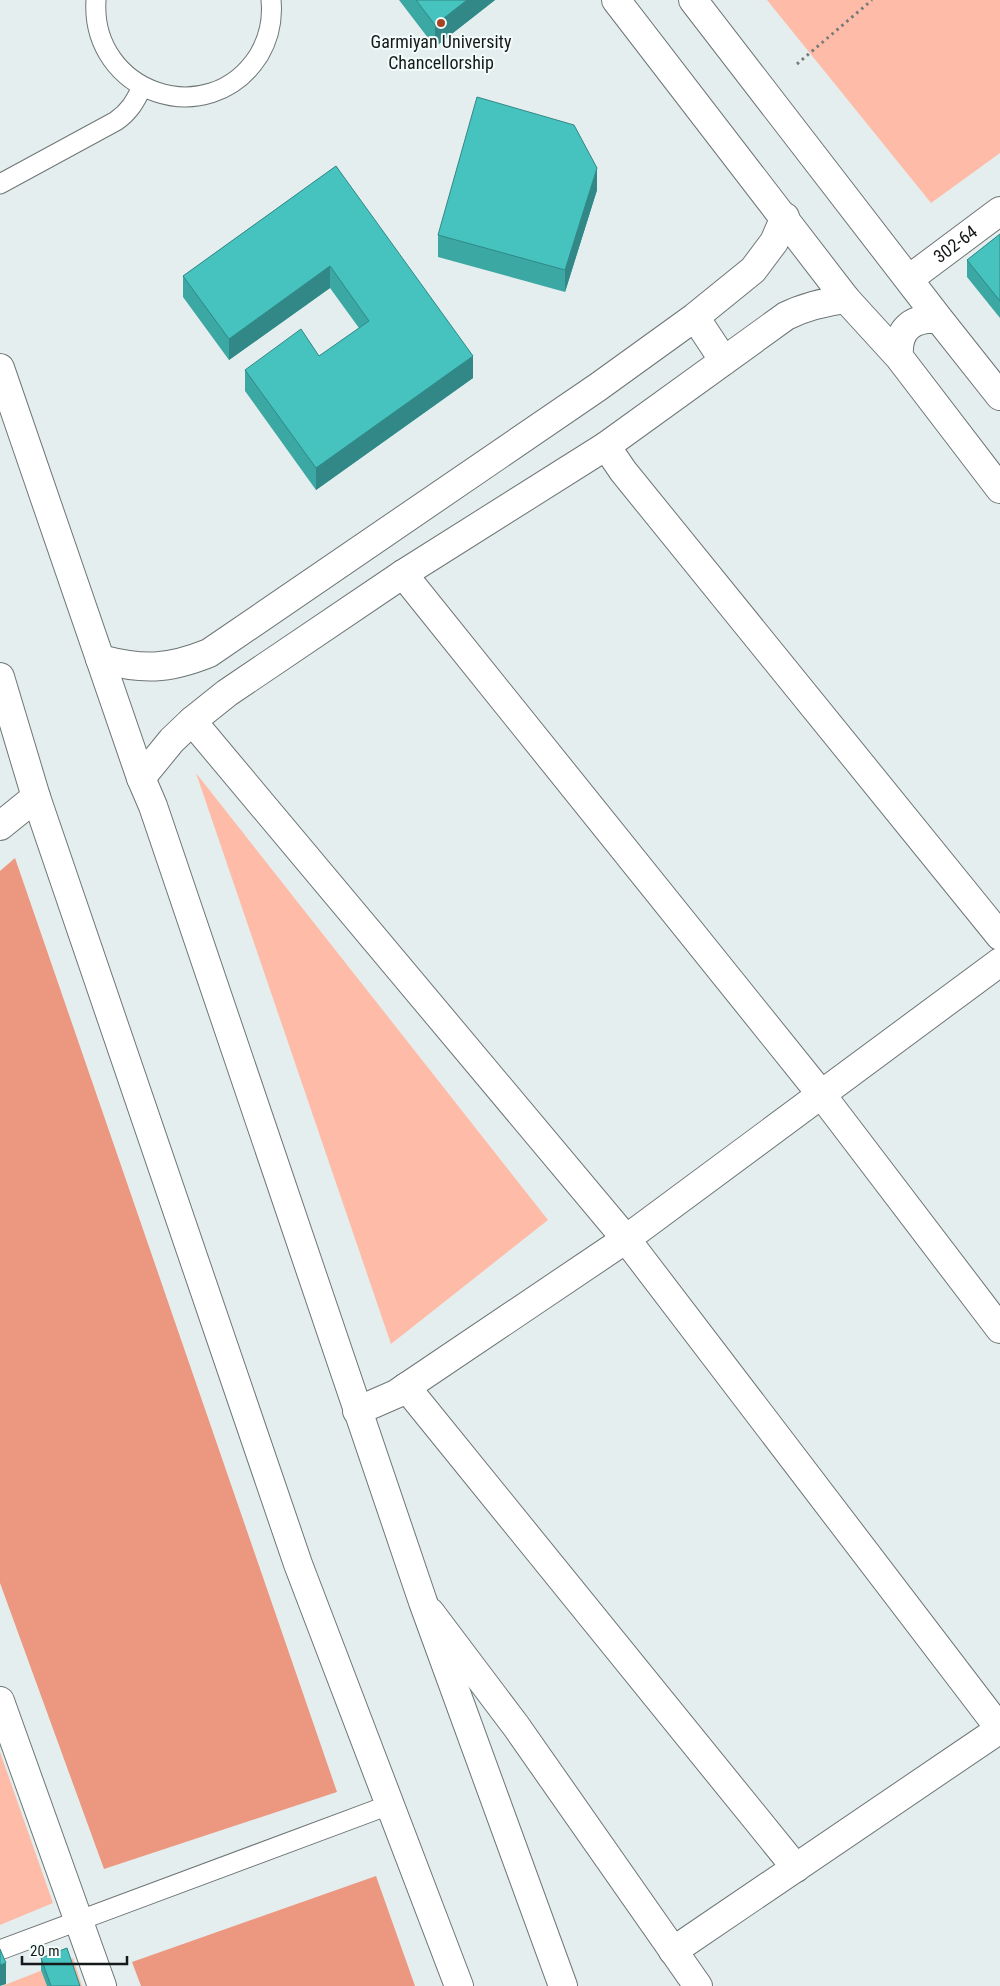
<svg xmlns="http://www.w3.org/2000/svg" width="1000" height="1986" font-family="'Roboto Condensed',sans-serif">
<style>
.green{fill:#febba8}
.forest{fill:#ec9780}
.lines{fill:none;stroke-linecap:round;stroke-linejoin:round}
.service-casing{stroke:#6e7675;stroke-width:21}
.minor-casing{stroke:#6e7675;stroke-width:30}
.tertiary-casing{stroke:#6e7675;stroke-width:30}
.primary-casing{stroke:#6e7675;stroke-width:30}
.trunk-casing{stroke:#6e7675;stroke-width:30}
.path{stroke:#757b7b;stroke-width:3;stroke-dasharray:2.5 4;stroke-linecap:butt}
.service{stroke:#fff;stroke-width:19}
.minor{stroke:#fff;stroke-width:28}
.tertiary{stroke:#fff;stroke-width:28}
.primary{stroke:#fff;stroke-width:28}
.trunk{stroke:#fff;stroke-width:28}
.wall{fill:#3ca8a4}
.shaded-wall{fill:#318886}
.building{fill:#46c3bf;stroke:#318886}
.poi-dot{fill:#aa4224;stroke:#f2fcfb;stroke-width:2}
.labels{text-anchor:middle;stroke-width:4;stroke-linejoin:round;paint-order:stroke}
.poi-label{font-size:18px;fill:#161919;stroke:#f2fcfb}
.street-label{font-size:18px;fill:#161919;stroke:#f2fcfb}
</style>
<rect width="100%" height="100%" fill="#e5eeee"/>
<!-- green -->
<path class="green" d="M767,0H1000V153L931,203Z
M196,773L548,1220L391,1344Z
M0,1752L53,1903L0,1925Z
M73,1958L82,1986H2Z"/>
<!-- forest -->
<path class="forest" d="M15,858L337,1792L104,1869L0,1583V871Z
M376,1876L415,1986H141L132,1962Z"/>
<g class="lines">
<!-- service casing -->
<g class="service-casing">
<path id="service" d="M96,0C90,93 209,134 259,55C269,38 273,20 271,0
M0,184L116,121C129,112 135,102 142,87
M0,1950L389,1805"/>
</g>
<!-- minor casing -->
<g class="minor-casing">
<g id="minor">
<path id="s1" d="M909,279L1000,211"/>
<path d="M606,446L623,471L1000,936"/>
<path d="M403,574L821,1094L1000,1329"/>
<path d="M192,721L626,1239L1000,1729L673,1951"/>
<path d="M0,826L36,797"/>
<path d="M406,1387L796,1868"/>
<path d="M357,1411L396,1394L626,1239L1000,962"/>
<path d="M430,1612L516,1726L698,1986"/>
<path d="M0,1701L102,1986"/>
</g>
</g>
<!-- tertiary casing -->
<g class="tertiary-casing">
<path id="tertiary" d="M695,317L724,361
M100,659C143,670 167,670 209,653L598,387L695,317L753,270L774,242L785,217
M141,778L172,740L192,721L227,693L403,574L606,446L786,316C806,306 824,302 846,299"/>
</g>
<!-- primary casing -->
<g class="primary-casing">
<path id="primary" d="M616,0L846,299L899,357L1000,489
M693,0L939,319L1000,396
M899,357C897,330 911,317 939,319"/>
</g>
<!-- trunk casing -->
<g class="trunk-casing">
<path id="trunk" d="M0,368L141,778L153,806L423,1602L563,1986
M0,677L36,797L298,1564L459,1986"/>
</g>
<!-- path -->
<path class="path" d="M797,64L872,0"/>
<!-- service -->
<use href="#service" class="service"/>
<!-- minor -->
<use href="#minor" class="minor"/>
<!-- tertiary -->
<use href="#tertiary" class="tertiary"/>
<!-- primary -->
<use href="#primary" class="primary"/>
<!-- trunk -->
<use href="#trunk" class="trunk"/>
</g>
<!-- wall -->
<path class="wall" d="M399,0H495L435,47Z
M336,166L473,378L316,490L245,391V370L319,356L359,328L330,288L229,360L183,297V276Z
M597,190L565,292L438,257V235Z
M1000,234V318L967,277V260Z
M41,1958L80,1986H47L41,1970Z"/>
<!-- shaded-wall -->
<path class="shaded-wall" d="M467,0H495L435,47V25Z
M597,168V190L565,292V270Z
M330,266V288L229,360V339Z
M473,356V378L316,490V468Z
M6,1963V1984L0,1986V1965Z"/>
<!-- building -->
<path class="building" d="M416,0H467L435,25Z
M477,97L574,125L597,168L565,270L438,235Z
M336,166L473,356L316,468L245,370L301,329L319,356L369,321L330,266L229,339L183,276Z
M1000,234V301L967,260Z
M67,1948L80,1986H51L41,1958Z
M0,1949L6,1963L0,1965Z"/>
<!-- markers -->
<circle class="poi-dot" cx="441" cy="23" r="5"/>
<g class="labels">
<!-- poi labels -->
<g class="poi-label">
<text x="441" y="48">Garmiyan University<tspan x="441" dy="21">Chancellorship</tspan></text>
</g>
<!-- street labels -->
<g class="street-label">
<text dy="6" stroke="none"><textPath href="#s1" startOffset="58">302-64</textPath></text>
</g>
</g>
<!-- scale -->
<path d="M22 1956v8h105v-8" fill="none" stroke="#161919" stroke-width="2.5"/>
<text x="30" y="1956" font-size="15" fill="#161919" stroke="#f2fcfb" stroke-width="4" paint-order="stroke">20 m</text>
</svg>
